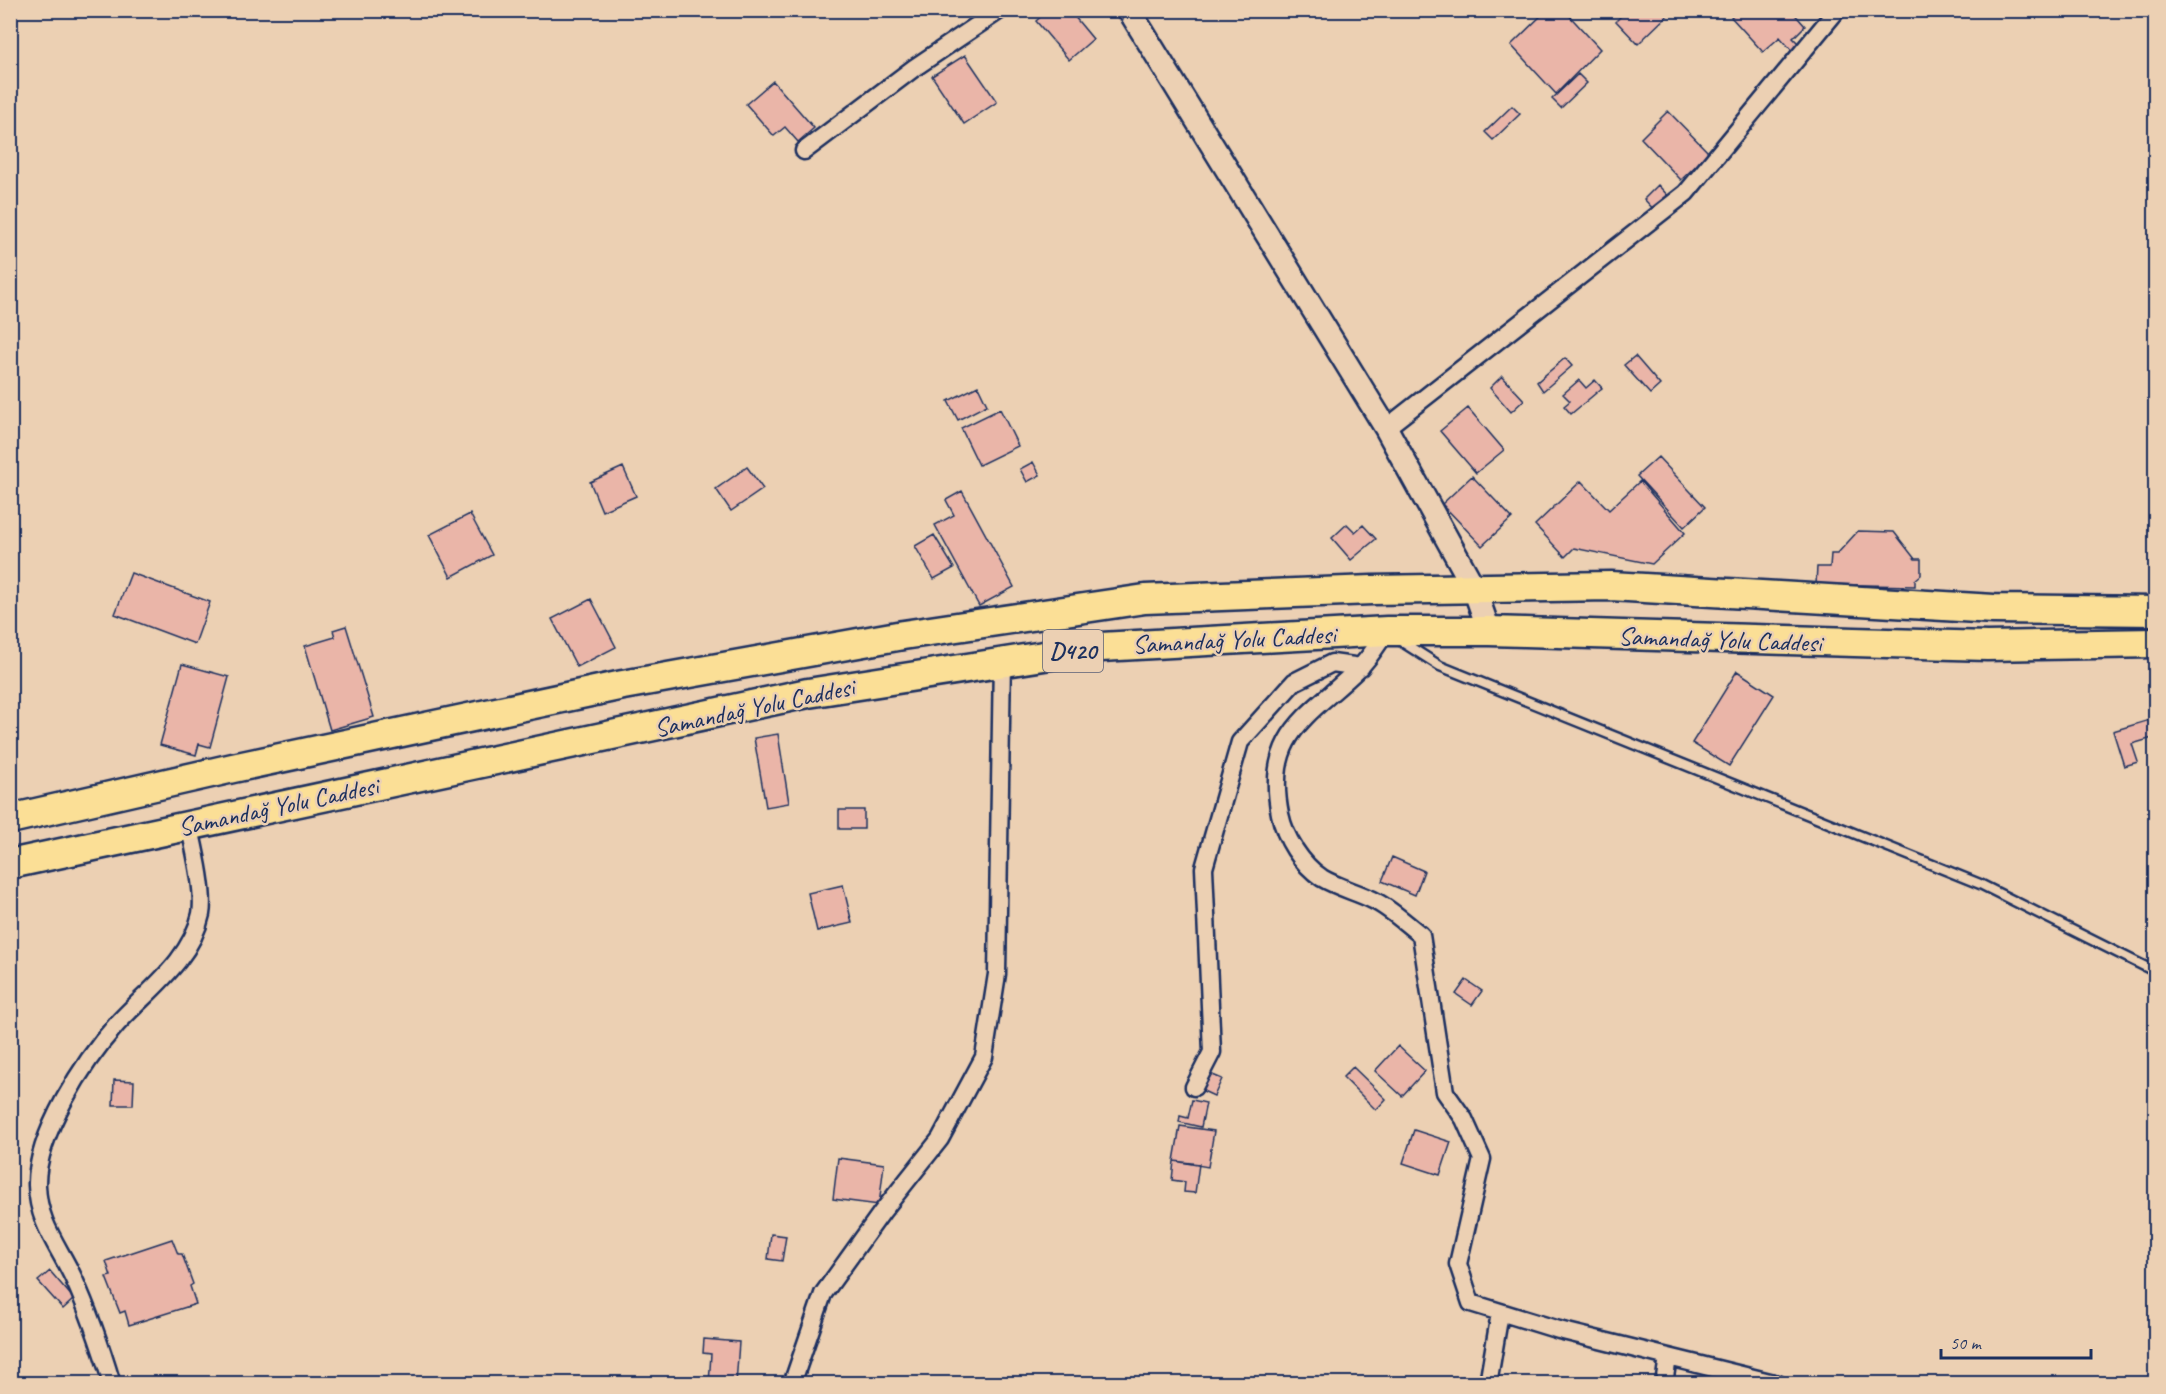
<svg xmlns="http://www.w3.org/2000/svg" width="2166" height="1394" font-family="Caveat,sans-serif">
<style>
.building{fill:#eab5a8;stroke:#1b2f5e;stroke-width:1.5}
.lines{fill:none;stroke-linecap:round;stroke-linejoin:round}
.lane-casing{stroke:#1b2f5e;stroke-width:13}
.street-casing{stroke:#1b2f5e;stroke-width:21}
.secondary-casing{stroke:#1b2f5e;stroke-width:27}
.highway-casing{stroke:#1b2f5e;stroke-width:33}
.lane{stroke:#ecd0b3;stroke-width:8}
.street{stroke:#ecd0b3;stroke-width:16}
.secondary{stroke:#ecd0b3;stroke-width:22}
.highway{stroke:#fbdf96;stroke-width:28}
.labels{text-anchor:middle;stroke-width:5;stroke-linejoin:round;paint-order:stroke}
.shield{fill:#ecd0b3;stroke:#5a5f78;stroke-width:1.5}
.shield-label{font-size:24px;font-weight:bold;fill:#1b2f5e}
.street-label{font-size:26px;fill:#1b2f5e;stroke:#ecd0b3}
</style>
<rect width="100%" height="100%" fill="#ecd0b3"/>
<filter id="ink" filterUnits="userSpaceOnUse"><feTurbulence type="fractalNoise" baseFrequency=".0167" numOctaves="2"/><feDisplacementMap in="SourceGraphic" scale="12" xChannelSelector="R" yChannelSelector="G"/><feConvolveMatrix kernelMatrix="1 2 1 2 8 2 1 2 1" color-interpolation-filters="sRGB"/></filter>
<g filter="url(#ink)">
<!-- building -->
<path class="building" d="M1048,10H1069L1093,39L1069,60L1036,21Z
M1547,10H1564L1600,49L1556,94L1511,45Z
M1627,10H1672V11L1638,44L1616,21Z
M1738,10H1791L1805,26L1793,38L1801,46L1794,53L1780,37L1763,52L1731,17Z
M965,55L997,102L964,124L932,76Z
M1578,74L1587,83L1561,108L1552,99Z
M773,81L814,128L798,142L785,127L774,136L746,104Z
M1512,106L1520,114L1493,140L1485,132Z
M1668,111L1709,153L1681,180L1641,138Z
M1658,185L1671,199L1657,213L1644,199Z
M1635,356L1660,385L1650,394L1624,365Z
M1565,358L1572,366L1543,391L1537,382Z
M1502,376L1524,400L1511,412L1490,388Z
M1579,380L1586,388L1595,380L1602,388L1571,414L1564,406L1570,401L1563,394Z
M978,386L987,405L958,420L948,401Z
M1468,408L1504,450L1476,473L1440,431Z
M1000,409L1018,446L979,465L961,428Z
M1658,457L1705,507L1684,527L1637,476Z
M1033,462L1040,475L1027,482L1020,469Z
M623,467L636,496L602,511L590,482Z
M747,467L763,489L731,511L716,489Z
M1472,476L1512,518L1482,546L1442,504Z
M1581,481L1609,510L1640,481L1685,533L1652,564L1574,548L1565,557L1535,525Z
M962,491L1014,587L979,606L935,525L954,515L946,500Z
M470,514L492,555L451,577L429,535Z
M1347,524L1355,532L1363,525L1376,539L1351,560L1332,538Z
M1858,531L1894,532L1915,559H1921V575L1915,580V586L1816,584L1817,567H1830L1831,554H1837Z
M934,535L954,568L934,579L915,546Z
M131,573L210,602L195,644L115,614Z
M591,599L616,647L577,667L552,619Z
M346,626L374,717L330,730L305,646L335,637L333,630Z
M182,664L229,677L210,747L199,744L196,755L160,745Z
M1737,671L1774,695L1729,766L1692,743Z
M2153,719L2156,737L2132,744L2138,762L2124,766L2113,731Z
M778,734L789,803L766,807L754,738Z
M839,810H864V829H839Z
M1392,857L1424,871L1415,895L1382,881Z
M843,885L852,923L817,931L808,893Z
M1466,980L1482,991L1472,1005L1456,994Z
M1398,1046L1425,1071L1402,1096L1375,1071Z
M1353,1067L1386,1099L1376,1110L1343,1077Z
M1208,1073L1222,1079L1214,1096L1201,1090Z
M114,1080L134,1081L133,1105H113Z
M1192,1100L1206,1103L1201,1127L1179,1122L1180,1116L1188,1118Z
M1180,1126L1214,1131L1208,1167L1174,1161Z
M1414,1130L1451,1142L1440,1175L1403,1163Z
M838,1158L884,1164L879,1205L833,1199Z
M1174,1161L1199,1164L1195,1193L1184,1192L1185,1182L1172,1180Z
M771,1234L786,1236L782,1261L768,1259Z
M172,1239L178,1254H182L193,1284L190,1286L196,1304L129,1325L125,1311L120,1313L106,1277L111,1276L106,1261Z
M50,1271L74,1299L63,1309L38,1281Z
M704,1339L739,1342L736,1384H709L711,1354L703,1353Z"/>
<g class="lines">
<!-- lane casing -->
<g class="lane-casing">
<path id="lane" d="M1399,640L1440,666L1980,884L2156,972"/>
</g>
<!-- street casing -->
<g class="street-casing">
<path id="street" d="M804,151L914,68L1000,10
M1386,428L1686,193L1837,10
M1387,631C1378,643 1370,658 1359,668C1309,717 1264,733 1280,814C1285,838 1301,864 1322,878C1337,887 1357,892 1373,900C1390,908 1405,923 1421,935L1445,1092L1464,1119L1482,1159L1458,1264L1471,1303L1559,1330L1778,1384
M1194,1087L1212,1052L1204,868L1240,742L1294,682L1332,663L1361,667
M112,1384C101,1347 89,1312 73,1277C58,1245 38,1223 37,1185C36,1135 84,1061 117,1024C147,991 191,961 201,914C205,892 194,847 189,824
M792,1384L823,1294L882,1212L940,1139L984,1057L997,974L1002,660
M1488,1384L1500,1313
M1664,1384L1668,1357"/>
</g>
<!-- secondary casing -->
<g class="secondary-casing">
<path id="secondary" d="M1129,10L1386,428L1474,588L1489,631"/>
</g>
<!-- highway casing -->
<g class="highway-casing">
<path id="highway" d="M10,819L233,768L623,685L903,635L1145,599L1372,590L1611,586L1994,609L2156,611
M10,864L808,693L1101,647L1387,631H1489L1987,646L2156,643"/>
</g>
<!-- lane -->
<use href="#lane" class="lane"/>
<!-- street -->
<use href="#street" class="street"/>
<!-- secondary -->
<use href="#secondary" class="secondary"/>
<!-- highway -->
<use href="#highway" class="highway"/>
</g>
</g>
<g class="labels">
<!-- shield labels -->
<rect class="shield" x="1043" y="630" width="60" height="42" rx="4.5"/>
<g class="shield-label">
<text x="1073" y="659">D420</text>
</g>
<!-- street labels -->
<g class="street-label">
<text transform="translate(1234 639) rotate(-3)" y="9">Samandağ Yolu Caddesi</text>
<text transform="translate(1720 639) rotate(2)" y="9">Samandağ Yolu Caddesi</text>
<text transform="translate(754 707) rotate(-12)" y="9">Samandağ Yolu Caddesi</text>
<text transform="translate(278 806) rotate(-12)" y="9">Samandağ Yolu Caddesi</text>
</g>
</g>
<!-- margin -->
<rect width="2166" height="1394" fill="none" stroke="#ecd0b3" stroke-width="36"/>
<rect x="18" y="18" width="2130" height="1358" fill="none" stroke="#1b2f5e" stroke-width="2" filter="url(#ink)"/>
<!-- scale -->
<path d="M1941 1349v9h150v-9" fill="none" stroke="#1b2f5e" stroke-width="3"/>
<text x="1950" y="1349" font-size="18" fill="#1b2f5e" stroke="#ecd0b3" stroke-width="4.5" paint-order="stroke">50 m</text>
</svg>
